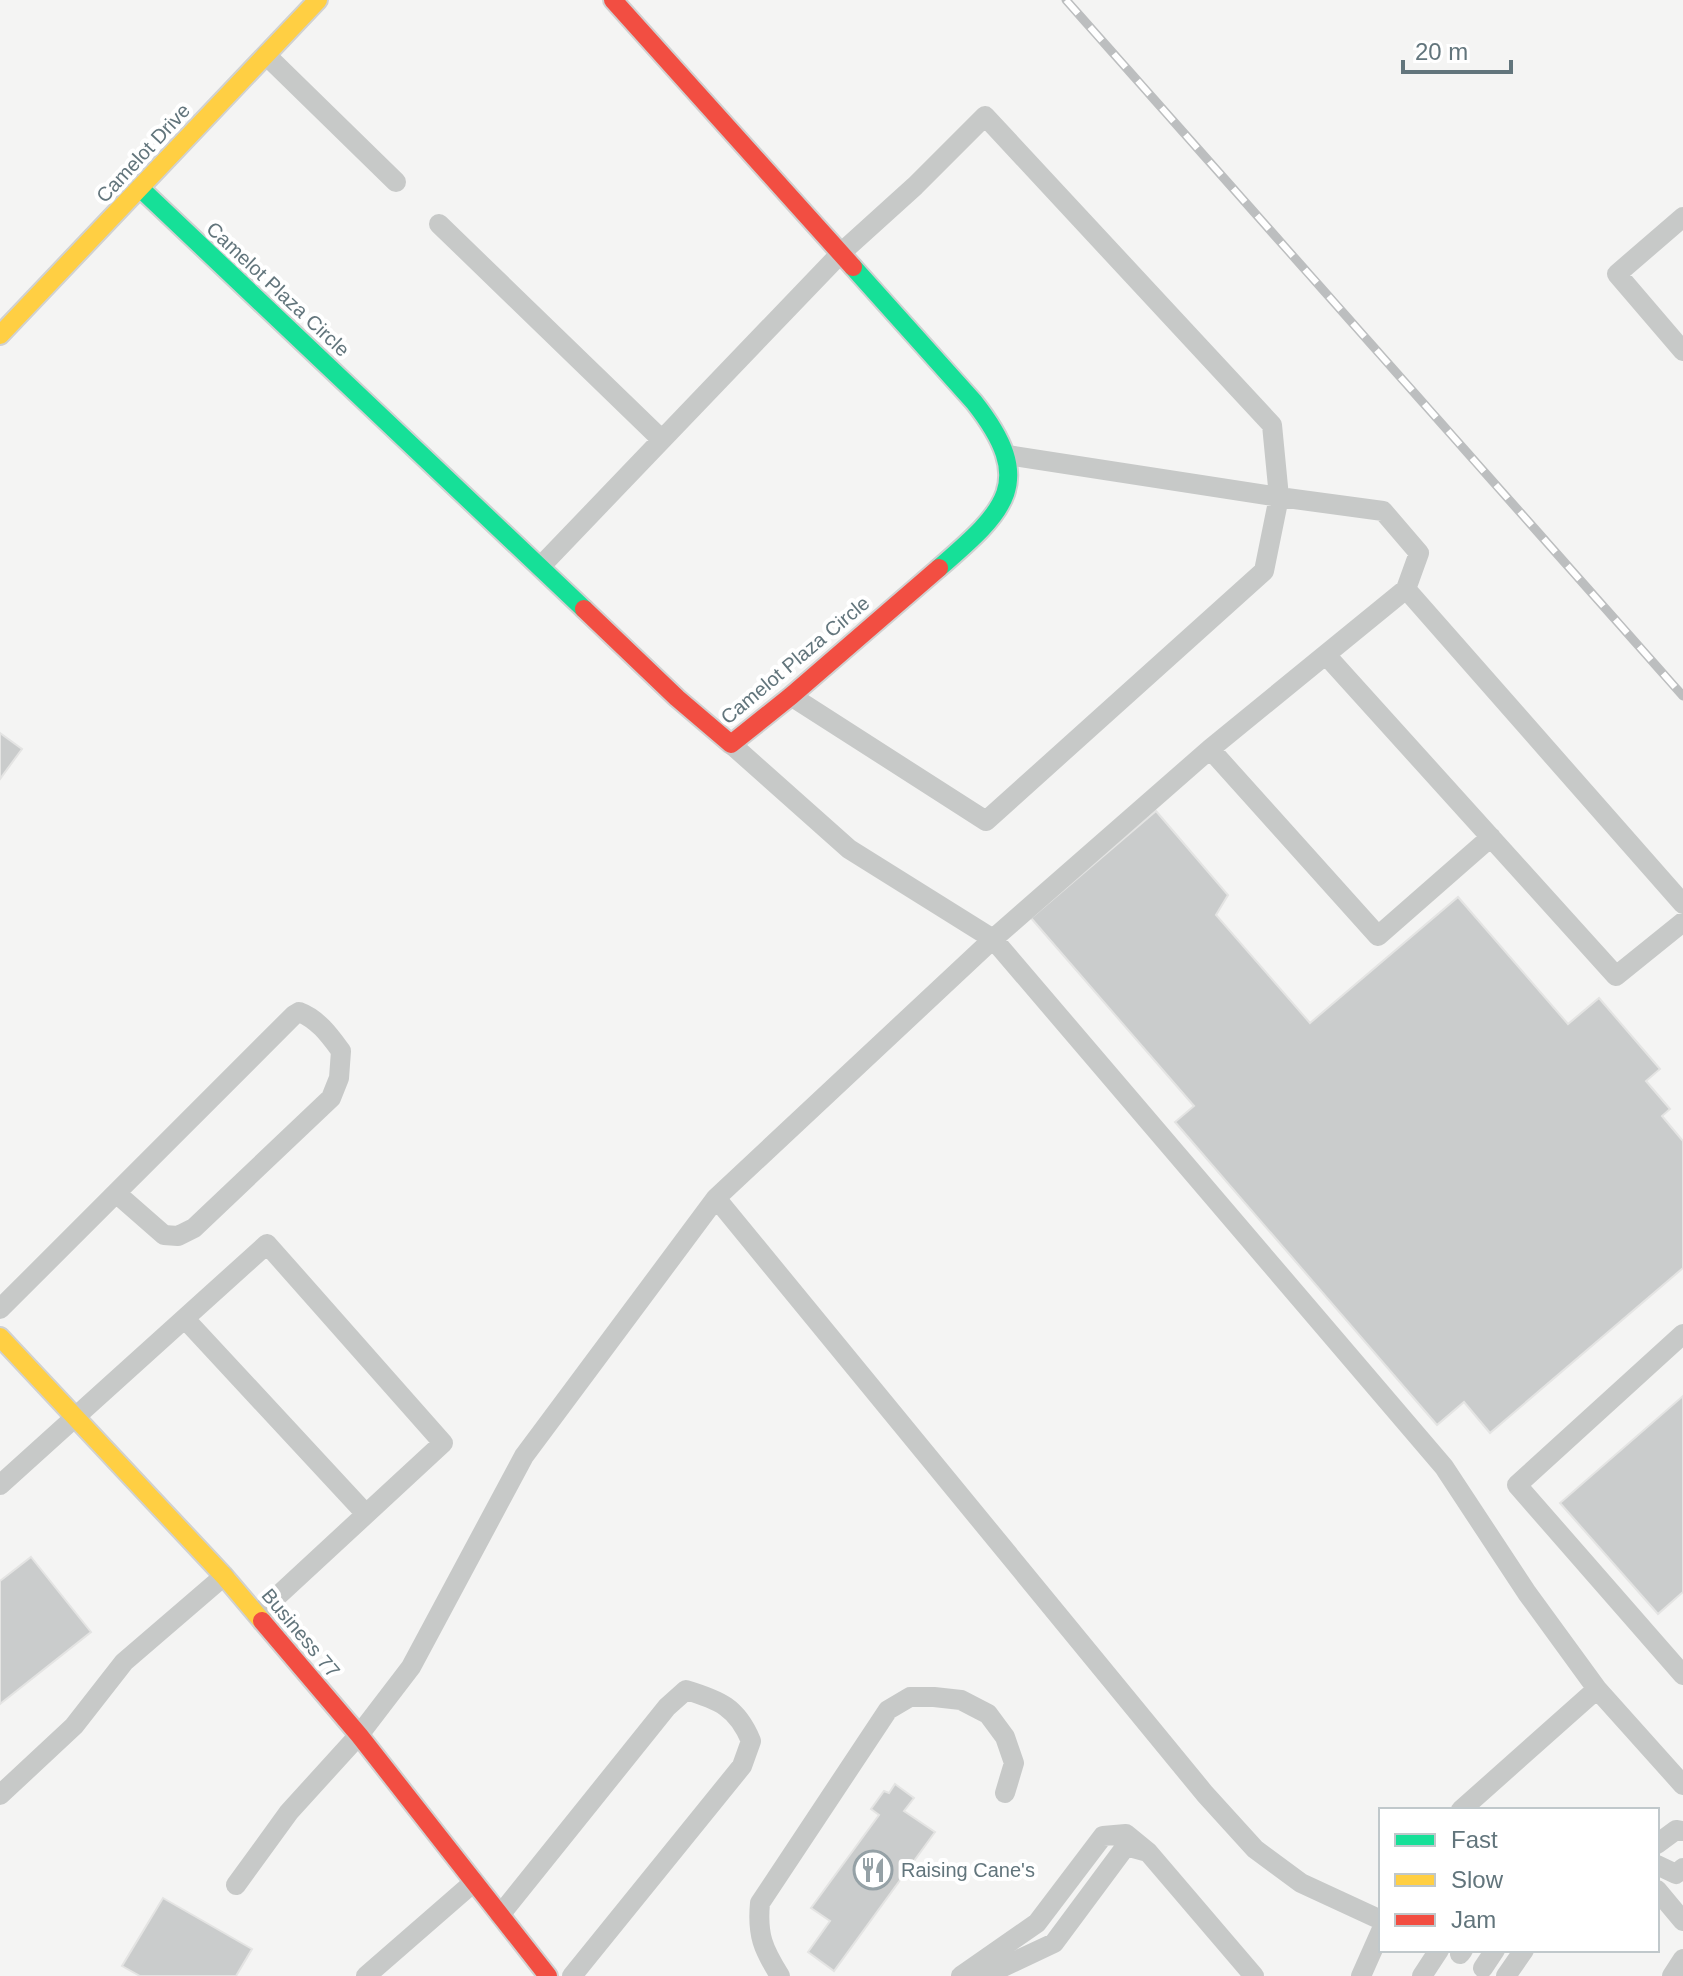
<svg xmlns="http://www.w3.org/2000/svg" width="1683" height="1976" font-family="Arial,sans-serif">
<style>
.building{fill:#cacccc;stroke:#e4e4e3;stroke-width:2}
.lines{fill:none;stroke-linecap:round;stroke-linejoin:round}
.fast-casing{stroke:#d0d1d1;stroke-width:22}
.slow-casing{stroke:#d0d1d1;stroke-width:22}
.jam-casing{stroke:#d0d1d1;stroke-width:22}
.lane{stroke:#c7c9c8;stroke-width:20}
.fast{stroke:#16e098;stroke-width:18}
.slow{stroke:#ffcf43;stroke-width:18}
.jam{stroke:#f24e42;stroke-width:18}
.rail-casing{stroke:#bcbebf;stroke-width:9}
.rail{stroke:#fff;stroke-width:6;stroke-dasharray:18;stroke-linecap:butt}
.labels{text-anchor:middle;stroke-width:8;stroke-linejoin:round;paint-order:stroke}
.street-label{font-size:20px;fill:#62757c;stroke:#fff}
.poi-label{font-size:20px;fill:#62757c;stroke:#fff;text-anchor:start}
</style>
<rect width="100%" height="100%" fill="#f4f4f3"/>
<!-- building -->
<path class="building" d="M0,733L22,749L0,779Z
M1156,811L1228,895L1216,915L1310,1023L1458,897L1568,1024L1599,998L1660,1069L1646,1081L1670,1109L1662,1116L1683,1141V1268L1490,1433L1464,1402L1437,1425L1175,1122L1194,1106L1031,918Z
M1683,1396V1592L1658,1614L1560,1503Z
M31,1557L91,1632L0,1704V1581Z
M895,1784L914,1798L904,1811L935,1832L834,1971L808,1952L830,1921L811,1908L879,1815L871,1809L884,1791L889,1793Z
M163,1898L252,1949L236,1976H140L122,1966Z"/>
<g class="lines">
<!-- fast casing -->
<g class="fast-casing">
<path id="fast" d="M140,188L584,609
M853,267L974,402C1037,482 1006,510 939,568"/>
</g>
<!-- slow casing -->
<g class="slow-casing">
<path id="slow" d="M0,335L318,0
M0,1337L224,1576L262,1621"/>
</g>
<!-- jam casing -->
<g class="jam-casing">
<path id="jam" d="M613,0L853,267
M584,609L677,698L731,744L791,696L939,568
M262,1621L359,1735L548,1976"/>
</g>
<!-- lane -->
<path class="lane" d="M266,55L396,182
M1683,217L1617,274L1683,351
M439,224L661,439
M1406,589L1683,904
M1326,655L1616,976L1683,922
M791,696L986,821L1264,571L1279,497L1007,455
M731,744L849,849L993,939L1444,1467L1527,1593L1597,1689L1683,1785
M1210,749L1378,936L1491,837
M716,1198L1205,1794L1255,1849L1301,1883L1381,1920
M0,1309L294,1015L299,1012C318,1019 330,1036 341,1051L339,1078L331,1098L194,1228L178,1236L164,1235L116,1193
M186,1320L366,1514
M1683,1334L1517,1485L1683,1675
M0,1485L267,1244L443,1443L257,1615
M0,1795L74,1726L124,1662L224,1576
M1461,1810L1597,1689
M1657,1844L1676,1830L1683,1831
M1657,1865L1676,1874L1683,1868
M236,1885L289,1812L359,1735L411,1667L524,1456L716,1198L993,939L1210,749L1406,589L1419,553L1383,511L1279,497L1272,425L985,116L915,186L841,253L540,567
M1657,1890L1683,1921
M500,1915L667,1707L686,1690C719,1700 737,1707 751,1741L742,1766L572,1976
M1460,1954L1463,1950
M1483,1968L1495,1950
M366,1976L474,1882
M780,1976C763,1949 757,1935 760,1903L888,1710L910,1697H934L961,1700L988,1714L1005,1737L1014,1763L1005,1793
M961,1976L1037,1923L1103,1836L1126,1834L1148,1852L1254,1976
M984,1976L1054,1943L1126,1846L1148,1852
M1361,1976L1381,1931
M1422,1976L1439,1950
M1506,1976L1524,1950
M1672,1976L1683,1959"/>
<!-- fast -->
<use href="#fast" class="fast"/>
<!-- slow -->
<use href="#slow" class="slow"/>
<!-- jam -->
<use href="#jam" class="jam"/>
<!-- rail casing -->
<g class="rail-casing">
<path id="rail" d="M1066,0L1683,696"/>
</g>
<!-- rail -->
<use href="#rail" class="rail"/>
</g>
<!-- icons -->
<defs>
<g id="restaurant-ring" transform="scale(2)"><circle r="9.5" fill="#fff" stroke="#95a1a6" stroke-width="1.5"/><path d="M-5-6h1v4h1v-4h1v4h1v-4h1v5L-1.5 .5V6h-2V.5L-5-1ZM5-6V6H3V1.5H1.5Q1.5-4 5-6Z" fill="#95a1a6"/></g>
</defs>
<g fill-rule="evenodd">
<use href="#restaurant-ring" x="873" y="1870"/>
</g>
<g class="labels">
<!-- street labels -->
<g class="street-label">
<text transform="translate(143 153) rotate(-47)" y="7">Camelot Drive</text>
<text transform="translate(278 289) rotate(43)" y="7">Camelot Plaza Circle</text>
<text transform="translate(795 660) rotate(-40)" y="7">Camelot Plaza Circle</text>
<text transform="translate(301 1633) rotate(50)" y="7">Business 77</text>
</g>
<!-- poi labels -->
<g class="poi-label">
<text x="901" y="1877">Raising Cane's</text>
</g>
</g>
<!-- legend -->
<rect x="1379" y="1808" width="280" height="144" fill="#ffffff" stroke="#c0c8cb" stroke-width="2"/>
<rect x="1395" y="1834" width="40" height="12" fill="#16e098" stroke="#c0c8cb" stroke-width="2"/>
<text x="1451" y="1848" font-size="24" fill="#62757c">Fast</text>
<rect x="1395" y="1874" width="40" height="12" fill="#ffcf43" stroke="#c0c8cb" stroke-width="2"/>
<text x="1451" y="1888" font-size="24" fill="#62757c">Slow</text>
<rect x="1395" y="1914" width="40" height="12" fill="#f24e42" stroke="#c0c8cb" stroke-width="2"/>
<text x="1451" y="1928" font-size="24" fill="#62757c">Jam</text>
<!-- scale -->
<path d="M1403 60v12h108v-12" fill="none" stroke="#62757c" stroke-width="4"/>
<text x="1415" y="60" font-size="24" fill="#62757c" stroke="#ffffff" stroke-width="6" paint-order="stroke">20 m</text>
</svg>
